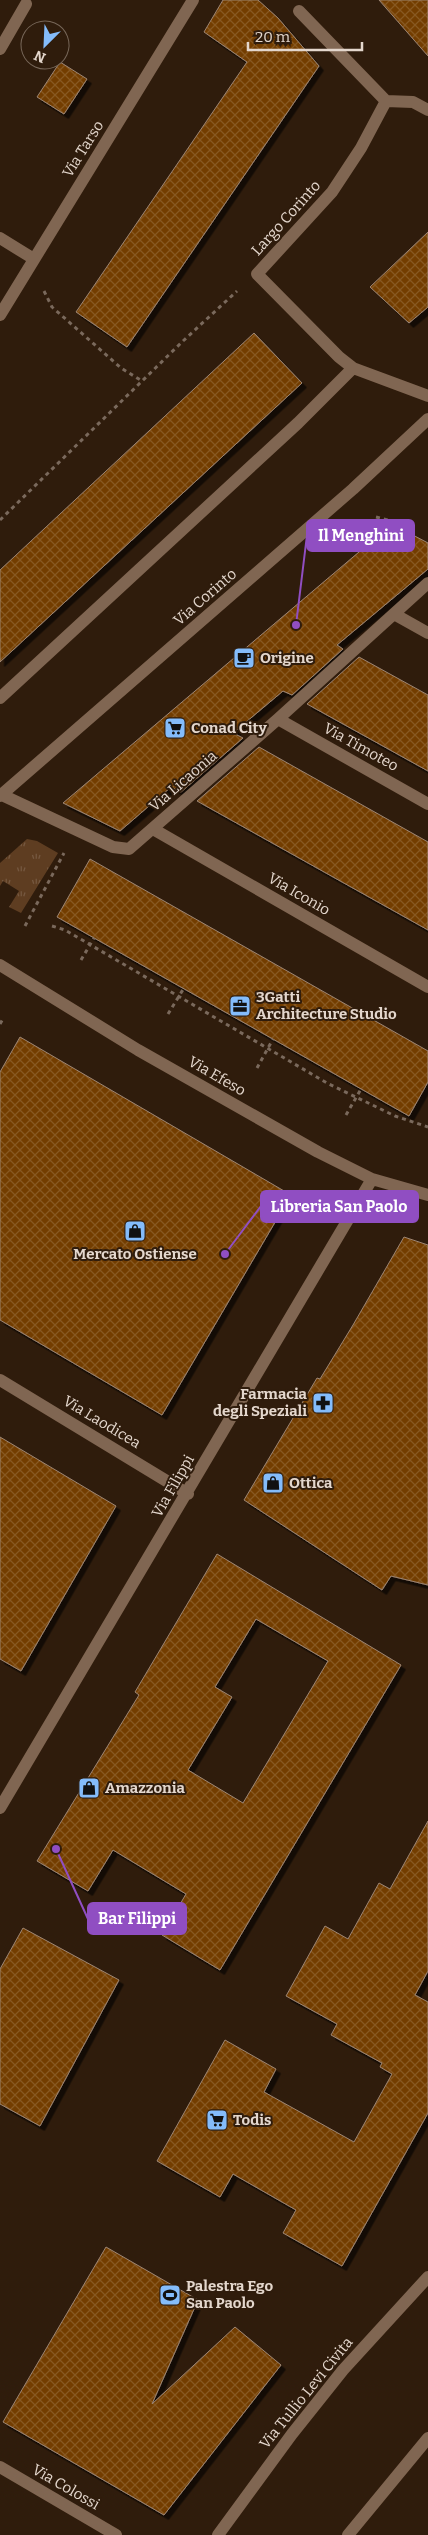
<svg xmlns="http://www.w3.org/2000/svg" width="428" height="2535" font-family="Bitter,serif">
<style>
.grass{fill:url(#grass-tufts)}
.building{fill:url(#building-cross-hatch);stroke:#9d8573;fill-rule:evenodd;filter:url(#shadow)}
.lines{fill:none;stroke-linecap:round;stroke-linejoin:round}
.path{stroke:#7a695c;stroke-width:3;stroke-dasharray:4 4;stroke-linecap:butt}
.minor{stroke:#806652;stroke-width:12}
.labels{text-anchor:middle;stroke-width:4;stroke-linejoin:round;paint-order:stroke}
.street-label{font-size:15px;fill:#e4d7cd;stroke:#2f1c0c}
.poi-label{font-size:15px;font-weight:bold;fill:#e4d7cd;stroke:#2f1c0c;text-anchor:start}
.leader{fill:none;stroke:#904ec2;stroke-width:2}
.callout-dot{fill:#904ec2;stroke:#2f1c0c;stroke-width:2}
.callout{fill:#904ec2;stroke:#904ec2;stroke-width:2}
.callout-label{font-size:16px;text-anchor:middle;font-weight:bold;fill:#fff}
</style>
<defs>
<pattern id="grass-tufts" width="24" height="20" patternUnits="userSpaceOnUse" patternTransform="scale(1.25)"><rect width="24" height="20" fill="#5e3d21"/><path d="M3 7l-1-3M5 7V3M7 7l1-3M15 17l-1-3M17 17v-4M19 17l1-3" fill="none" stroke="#755840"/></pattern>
<pattern id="building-cross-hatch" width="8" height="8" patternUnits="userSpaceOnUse" patternTransform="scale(1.25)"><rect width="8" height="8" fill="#733e00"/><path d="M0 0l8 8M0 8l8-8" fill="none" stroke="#875924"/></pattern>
<filter id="shadow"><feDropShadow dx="4.5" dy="4.5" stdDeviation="0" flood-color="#0009"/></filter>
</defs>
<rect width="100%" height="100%" fill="#2f1c0c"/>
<!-- grass -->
<path class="grass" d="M27,839L37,841L58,853L21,913L9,907L19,891L3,881L0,886V863Z"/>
<!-- building -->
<path class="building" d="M223,0H258L278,18L319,66L127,347L76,312L247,62L204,32Z
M379,0H428V56Z
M60,62L87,79L64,114L37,97Z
M428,232V307L409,323L370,287Z
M254,333L302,383L0,662V570Z
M392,524L428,543V569L337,645L343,649L292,695L283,691L233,733L243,738L181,792L171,787L120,831L63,803Z
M359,657L428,695V771L307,704Z
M259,747L428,842V930L197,801Z
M90,859L428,1051V1082L409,1116L57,917Z
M20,1037L291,1195L162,1415L0,1320V1072Z
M404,1237L428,1245V1585L391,1576L382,1590L244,1500L317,1378L320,1379L353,1325Z
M0,1437L116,1506L21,1671L0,1659Z
M217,1554L401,1665L220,1970L162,1935L186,1894L113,1850L88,1891L37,1861L139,1695L135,1692ZM256,1619L328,1661L243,1803L188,1770L232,1697L215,1687Z
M428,1821V1971L415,1995L428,2002V2113L342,2266L283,2233L296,2210L233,2174L220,2197L157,2161L225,2040L276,2069L264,2092L354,2142L392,2074L380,2067L382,2063L331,2035L337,2024L286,1996L325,1926L348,1939L379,1883L390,1889Z
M23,1928L119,1980L40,2126L0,2104V1969Z
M106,2247L198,2300L152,2404L235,2327L281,2365L164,2515L3,2422Z"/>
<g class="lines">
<!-- path -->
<path class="path" d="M44,291L52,307L121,368L142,381
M376,517L388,520
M0,520L183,341L237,291
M25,926L64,853
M52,926L65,930L327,1083L395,1116L428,1127
M81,960L94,938
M168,1014L184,988
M0,1024L4,1017
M257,1068L273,1039
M346,1115L361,1089"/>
<!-- minor -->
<path class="minor" d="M299,11L386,101L361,148L332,192L257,274L339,357L353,368L428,396
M0,49L26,4
M386,101L413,102L428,110
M0,238L34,259
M0,315L193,0
M394,614L428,633
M0,698L298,423L353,368
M278,719L428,804
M2,795L113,847L129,849L278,719L428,583
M0,796L353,489L428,419
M153,829L428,987
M0,965L138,1050L318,1152L372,1179L428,1195
M0,1380L188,1494
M0,1808L372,1179
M0,2467L116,2535
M218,2535L292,2434L343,2370L428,2277
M348,2535L428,2438"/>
</g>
<!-- icons -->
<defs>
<g id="cafe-square" transform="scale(1.125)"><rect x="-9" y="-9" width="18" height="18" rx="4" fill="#84bcfb" stroke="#2f1c0c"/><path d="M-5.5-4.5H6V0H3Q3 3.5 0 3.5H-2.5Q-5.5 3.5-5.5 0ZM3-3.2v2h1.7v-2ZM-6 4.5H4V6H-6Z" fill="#111"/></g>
<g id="supermarket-square" transform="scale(1.125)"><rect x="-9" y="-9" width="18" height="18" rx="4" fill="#84bcfb" stroke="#2f1c0c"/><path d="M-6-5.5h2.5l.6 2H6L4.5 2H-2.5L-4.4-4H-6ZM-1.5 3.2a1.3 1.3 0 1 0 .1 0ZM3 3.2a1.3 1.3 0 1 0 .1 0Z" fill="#111"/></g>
<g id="office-square" transform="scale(1.125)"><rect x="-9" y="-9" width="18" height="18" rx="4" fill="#84bcfb" stroke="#2f1c0c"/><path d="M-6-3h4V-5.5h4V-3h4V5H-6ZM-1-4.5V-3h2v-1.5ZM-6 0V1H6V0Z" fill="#111"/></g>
<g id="shop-square" transform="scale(1.125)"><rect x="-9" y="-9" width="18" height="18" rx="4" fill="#84bcfb" stroke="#2f1c0c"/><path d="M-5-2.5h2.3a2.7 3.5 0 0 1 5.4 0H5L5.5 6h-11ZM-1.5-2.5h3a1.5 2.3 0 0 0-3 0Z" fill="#111"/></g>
<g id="pharmacy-square" transform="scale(1.125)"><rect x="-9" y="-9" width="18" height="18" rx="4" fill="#84bcfb" stroke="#2f1c0c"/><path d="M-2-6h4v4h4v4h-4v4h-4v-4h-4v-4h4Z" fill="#111"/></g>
<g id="stadium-square" transform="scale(1.125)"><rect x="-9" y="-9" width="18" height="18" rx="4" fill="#84bcfb" stroke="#2f1c0c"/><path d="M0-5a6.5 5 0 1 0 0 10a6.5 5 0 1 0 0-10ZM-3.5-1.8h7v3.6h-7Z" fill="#111"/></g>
</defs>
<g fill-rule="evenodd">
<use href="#cafe-square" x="244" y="658"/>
<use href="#supermarket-square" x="175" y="728"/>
<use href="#office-square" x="240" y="1006"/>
<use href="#shop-square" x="135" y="1231"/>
<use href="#pharmacy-square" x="323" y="1403"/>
<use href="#shop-square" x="273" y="1483"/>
<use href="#shop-square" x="89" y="1788"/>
<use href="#supermarket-square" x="217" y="2120"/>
<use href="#stadium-square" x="170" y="2295"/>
</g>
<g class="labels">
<!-- street labels -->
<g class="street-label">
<text transform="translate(83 149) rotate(-58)" y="5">Via Tarso</text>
<text transform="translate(286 218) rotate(-48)" y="5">Largo Corinto</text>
<text transform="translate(205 597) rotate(-41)" y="5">Via Corinto</text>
<text transform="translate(361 747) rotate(29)" y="5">Via Timoteo</text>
<text transform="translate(183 781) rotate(-41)" y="5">Via Licaonia</text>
<text transform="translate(299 894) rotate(30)" y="5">Via Iconio</text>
<text transform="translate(217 1076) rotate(30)" y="5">Via Efeso</text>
<text transform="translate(102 1422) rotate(31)" y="5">Via Laodicea</text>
<text transform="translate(173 1486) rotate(-60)" y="5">Via Filippi</text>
<text transform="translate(306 2393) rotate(-51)" y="5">Via Tullio Levi Civita</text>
<text transform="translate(66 2487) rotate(30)" y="5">Via Colossi</text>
</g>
<!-- poi labels -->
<g class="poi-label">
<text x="260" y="663">Origine</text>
<text x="191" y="733">Conad City</text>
<text x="256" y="1002">3Gatti<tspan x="256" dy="17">Architecture Studio</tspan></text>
<text x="135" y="1259" text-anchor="middle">Mercato Ostiense</text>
<text x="307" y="1399" text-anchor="end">Farmacia<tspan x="307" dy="17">degli Speziali</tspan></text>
<text x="289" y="1488">Ottica</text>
<text x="105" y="1793">Amazzonia</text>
<text x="233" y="2125">Todis</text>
<text x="186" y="2291">Palestra Ego<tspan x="186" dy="17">San Paolo</tspan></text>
</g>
</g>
<!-- callouts -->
<path class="leader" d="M296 625L307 535M225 1254L261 1206M56 1849L88 1919"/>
<g class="callout-dot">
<circle cx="296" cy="625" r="5"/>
<circle cx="225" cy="1254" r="5"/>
<circle cx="56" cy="1849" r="5"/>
</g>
<g class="callout">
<rect x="307" y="520" width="107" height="31" rx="5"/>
<rect x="261" y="1191" width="157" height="31" rx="5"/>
<rect x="88" y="1903" width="98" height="31" rx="5"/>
</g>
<g class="callout-label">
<text x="361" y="541">Il Menghini</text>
<text x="339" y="1212">Libreria San Paolo</text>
<text x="137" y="1924">Bar Filippi</text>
</g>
<!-- north arrow -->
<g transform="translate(45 45) rotate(204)"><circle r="24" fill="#2f1c0c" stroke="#776759"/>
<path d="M0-4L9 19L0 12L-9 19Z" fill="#84bcfb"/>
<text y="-8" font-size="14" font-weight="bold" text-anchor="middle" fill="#e4d7cd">N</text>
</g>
<!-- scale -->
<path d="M248 42v8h114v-8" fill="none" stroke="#e4d7cd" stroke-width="2.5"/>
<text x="255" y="42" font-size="15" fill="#e4d7cd" stroke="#2f1c0c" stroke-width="4" paint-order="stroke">20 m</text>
</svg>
